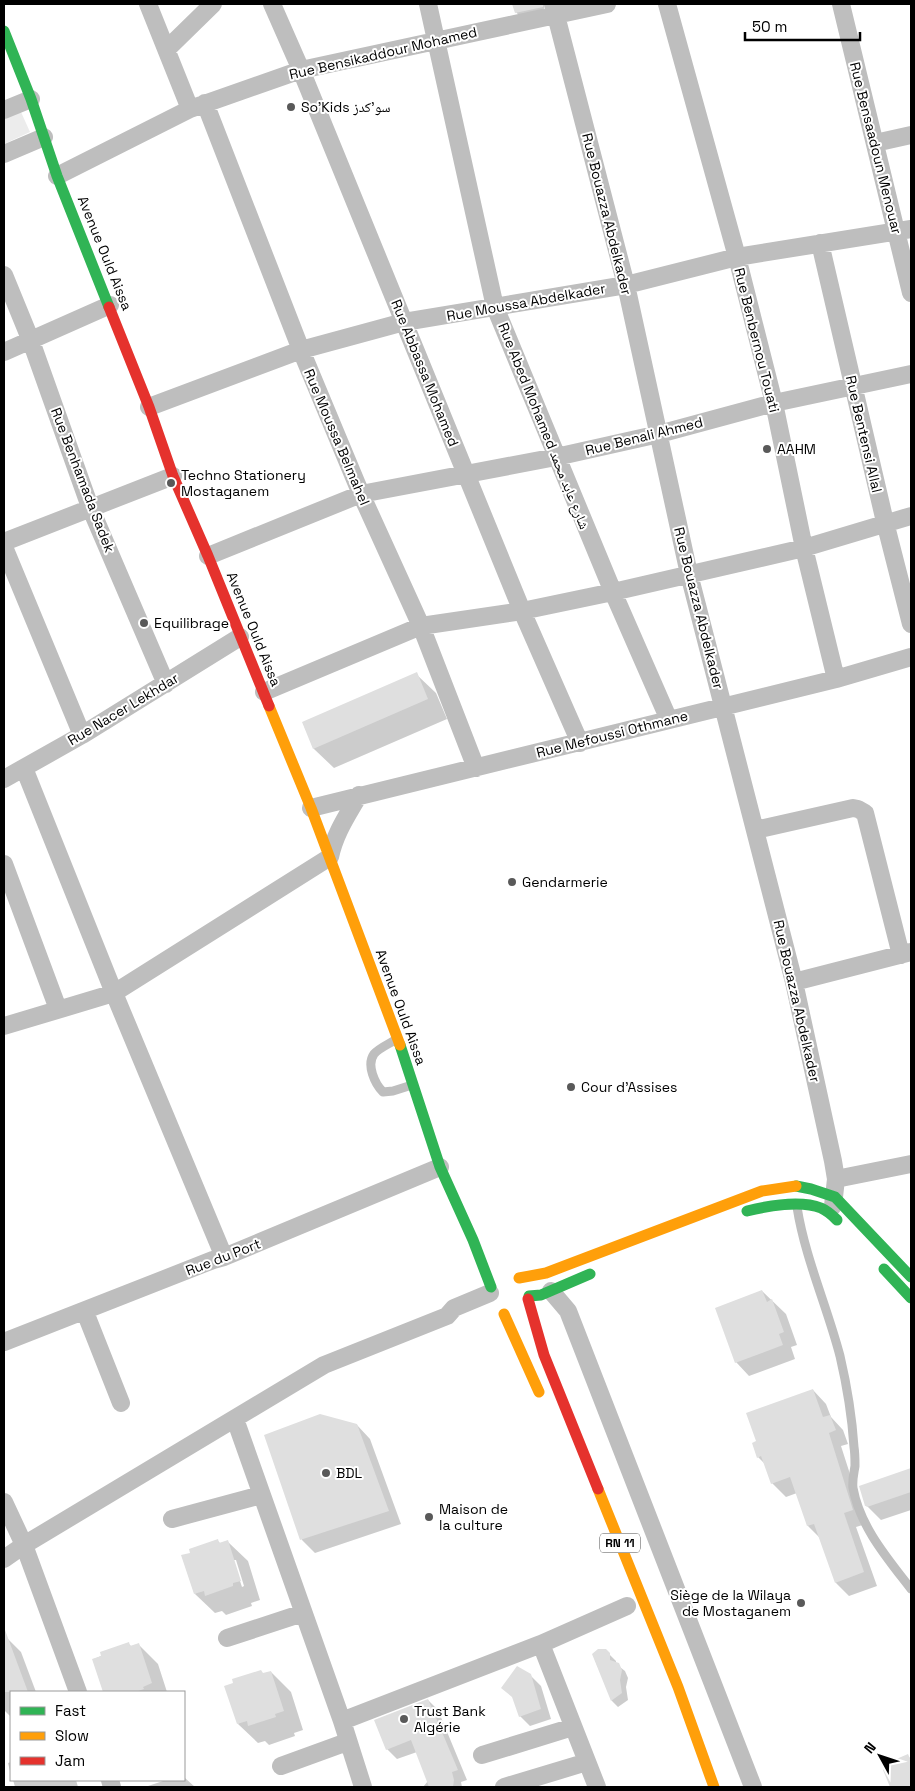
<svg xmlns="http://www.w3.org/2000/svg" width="915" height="1791" font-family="'Space Grotesk','Noto Naskh Arabic',sans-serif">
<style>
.green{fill:#ececec}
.shadow{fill:#0003;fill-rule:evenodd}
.building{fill:#dfdfdf}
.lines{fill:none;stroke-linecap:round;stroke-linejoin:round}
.lane{stroke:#bebebe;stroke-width:9}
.street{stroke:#bebebe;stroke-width:18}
.fast{stroke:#30b455;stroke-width:11}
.slow{stroke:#ff9f0a;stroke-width:11}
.jam{stroke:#e5322d;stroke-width:11}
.poi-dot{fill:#595959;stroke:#fff;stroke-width:2}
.labels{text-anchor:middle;stroke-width:4;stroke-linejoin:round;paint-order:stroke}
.shield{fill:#fff;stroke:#4c4c4c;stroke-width:1}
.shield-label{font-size:12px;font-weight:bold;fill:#000}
.street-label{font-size:14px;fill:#000;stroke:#fff}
.poi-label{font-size:14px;fill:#000;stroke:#fff;text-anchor:start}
</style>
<rect width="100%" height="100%" fill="#fff"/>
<!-- green -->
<path class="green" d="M21,112L30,132L4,144V119Z"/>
<!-- shadow -->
<path class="shadow" d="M514,4H544L545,14L522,19L516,12Z
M416,674L436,693L447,719L334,768L314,749L303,723Z
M762,1291L786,1314L797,1345L791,1347L795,1359L749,1376L736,1362Z
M813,1390L826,1404L831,1417L843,1430L848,1444L841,1446L866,1524L856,1527L877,1586L849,1596L836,1583L820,1538L808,1526L797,1493L786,1497L772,1483L765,1464L758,1457Z
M357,1425L370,1439L401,1524L315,1553L302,1540L265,1436Z
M911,1469V1510L881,1520L866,1505L861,1487Z
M218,1541L221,1544L228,1542L248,1561L260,1600L251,1603L252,1606L226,1615L222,1611L215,1613L195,1594ZM233,1560H236L244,1586L242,1587Z
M7,1638L21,1652L36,1692H11V1717L4,1710V1640Z
M129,1644L132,1647L139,1645L158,1664L167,1692H104L94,1659Z
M609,1654L616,1661V1664L625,1671L628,1678L626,1687L628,1700L618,1707L612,1701L593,1655Z
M271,1672L291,1692L303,1730L294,1733L295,1736L269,1745L265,1741L258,1743L238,1724L264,1674Z
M530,1675L541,1686L551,1719L530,1726L520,1716Z
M428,1700L438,1710L467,1780L461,1782L462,1787H423L428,1781L417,1752L397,1759L387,1749Z
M908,1756L911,1759V1787H892L884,1770Z
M11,1762V1775L8,1763Z
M184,1778H185L195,1787H148V1786L166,1780H184Z
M13,1780H76L78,1787H15Z"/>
<!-- building -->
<path class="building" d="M512,4H543V7L515,13Z
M417,672L428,699L313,749L302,722Z
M762,1290L767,1302L772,1299L784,1332L779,1334L783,1345L735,1363L715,1308Z
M813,1389L823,1417L830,1415L836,1430L829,1433L853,1510L844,1513L864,1572L835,1583L814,1524L807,1526L790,1477L771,1484L761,1456L757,1458L752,1443L756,1441L746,1413Z
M320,1414L357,1424L389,1511L300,1540L264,1435Z
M911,1468V1492L867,1507L866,1506H865L859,1486Z
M218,1539L219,1543L228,1540L241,1581L233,1583V1586L205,1596L204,1591L194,1594L181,1555L190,1553L189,1549Z
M4,1630H5L28,1692H4Z
M129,1642L130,1646L139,1643L152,1683L143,1687L144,1689L135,1692H103L92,1659L101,1656L100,1652Z
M598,1649H606L610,1653V1660L619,1663L622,1670L620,1680L622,1693L611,1701L592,1654Z
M517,1666L531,1674L541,1709L519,1717L512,1697L501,1688Z
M261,1670L263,1673L271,1671L284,1711L275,1714L276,1717L248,1726L247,1721L237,1724L224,1686L233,1683L232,1679Z
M428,1699L458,1770L452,1772L454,1780L453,1787H429L411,1740L386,1750L374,1720Z
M908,1754L911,1761V1787H890L883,1770L887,1763Z"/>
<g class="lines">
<!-- lane -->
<path class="lane" d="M395,1040C389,1044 379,1048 374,1054C366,1065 375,1084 383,1092L393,1091L412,1085
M797,1207C805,1258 827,1306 840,1356C847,1386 852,1417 854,1447C855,1453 855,1459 855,1466C854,1473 852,1480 853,1488C860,1527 888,1559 911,1589"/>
<!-- street -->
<path class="street" d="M148,4L190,109
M272,4L301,70L522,611L580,743
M428,4L495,307L613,592L669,720
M553,4L626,285L689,574L794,982L833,1161L836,1179L833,1206
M667,4L737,257L774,403L804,548L836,679
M841,4L911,293
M167,49L213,4
M205,103L301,350L361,494L421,626L476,768
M4,110L31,99
M875,143L911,135
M4,154L44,137
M57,176L190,109L301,70L607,4
M820,243L885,522L911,624
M4,275L31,341L90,507L166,684
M4,352L110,305
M149,407L301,350L404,322L626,285L737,257L911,229
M4,542L173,476
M4,547L82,735
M208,556L361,494L556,457L659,434L774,403L911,374
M264,692L421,626L522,611L613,592L804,548L911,516
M24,768L114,993L224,1257
M4,779L82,735L240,637
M311,808L836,679L911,657
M755,830L853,808L858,809L865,813L901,955
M4,864L58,1009
M794,982L911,952
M4,1026L114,993L330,857C335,833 347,816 359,795
M836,1179L911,1164
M551,1291L568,1311L753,1787
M85,1312L121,1403
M4,1342L213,1260L224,1257L440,1167
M235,1419L342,1721L363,1787
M4,1502L24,1545L78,1692
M172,1519L261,1495
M4,1559L24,1545L324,1365L447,1316L454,1308L490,1293
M227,1638L303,1613
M541,1644L597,1787
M342,1721L541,1644L627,1606
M482,1755L573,1727
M281,1766L347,1742
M110,1780L112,1787
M504,1787L587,1762"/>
<!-- fast -->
<path class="fast" d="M4,31L31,99L57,176L109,307
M400,1045L440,1167L473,1240L491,1287
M796,1186L811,1189L835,1197L911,1277
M747,1211C767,1206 801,1200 821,1208C828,1211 832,1215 837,1220
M884,1269L911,1298
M529,1296L541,1295L590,1274"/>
<!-- slow -->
<path class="slow" d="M269,706L311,808L400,1045
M519,1278L546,1273L762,1191L796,1186
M504,1314L539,1392
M598,1489L678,1687L714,1787"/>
<!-- jam -->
<path class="jam" d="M109,307L149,407L173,476L208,556L269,706
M528,1299L544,1355L598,1489"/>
</g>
<!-- markers -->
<g class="poi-dot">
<circle cx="291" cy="107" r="5"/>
<circle cx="767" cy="449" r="5"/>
<circle cx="171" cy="483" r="5"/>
<circle cx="144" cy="623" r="5"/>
<circle cx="512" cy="882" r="5"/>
<circle cx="571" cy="1087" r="5"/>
<circle cx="326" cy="1473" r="5"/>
<circle cx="429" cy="1517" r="5"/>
<circle cx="801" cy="1603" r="5"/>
<circle cx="404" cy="1719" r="5"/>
</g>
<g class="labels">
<!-- shield labels -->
<rect class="shield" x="600" y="1533.5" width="40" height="19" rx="4"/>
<g class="shield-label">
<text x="620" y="1547">RN 11</text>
</g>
<!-- street labels -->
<g class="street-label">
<text transform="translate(383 53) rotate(-13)" y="5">Rue Bensikaddour Mohamed</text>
<text transform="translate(876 148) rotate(76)" y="5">Rue Bensaadoun Menouar</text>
<text transform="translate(607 214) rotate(76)" y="5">Rue Bouazza Abdelkader</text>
<text transform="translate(105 253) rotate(68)" y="5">Avenue Ould Aissa</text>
<text transform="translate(526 302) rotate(-10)" y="5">Rue Moussa Abdelkader</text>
<text transform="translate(757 340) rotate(76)" y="5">Rue Benbernou Touati</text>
<text transform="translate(425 373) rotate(68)" y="5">Rue Abbassa Mohamed</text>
<text transform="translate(544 426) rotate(68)" y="5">Rue Abed Mohamed شارع عابد محمد</text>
<text transform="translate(864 434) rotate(77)" y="5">Rue Bentensi Allal</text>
<text transform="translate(644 436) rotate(-14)" y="5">Rue Benali Ahmed</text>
<text transform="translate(337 437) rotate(67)" y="5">Rue Moussa Belmahel</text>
<text transform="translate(83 480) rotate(69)" y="5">Rue Benhamada Sadek</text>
<text transform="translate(699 608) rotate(76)" y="5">Rue Bouazza Abdelkader</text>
<text transform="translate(254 629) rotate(68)" y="5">Avenue Ould Aissa</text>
<text transform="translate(123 709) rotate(-31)" y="5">Rue Nacer Lekhdar</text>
<text transform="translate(612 734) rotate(-14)" y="5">Rue Mefoussi Othmane</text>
<text transform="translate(797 1001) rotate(77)" y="5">Rue Bouazza Abdelkader</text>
<text transform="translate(401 1007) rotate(70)" y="5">Avenue Ould Aissa</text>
<text transform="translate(223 1257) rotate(-21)" y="5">Rue du Port</text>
</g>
<!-- poi labels -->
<g class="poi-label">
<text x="301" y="112">So'Kids سو'كدز</text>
<text x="777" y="454">AAHM</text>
<text x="181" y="480">Techno Stationery<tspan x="181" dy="16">Mostaganem</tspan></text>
<text x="154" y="628">Equilibrage</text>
<text x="522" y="887">Gendarmerie</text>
<text x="581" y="1092">Cour d'Assises</text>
<text x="336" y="1478">BDL</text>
<text x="439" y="1514">Maison de<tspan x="439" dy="16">la culture</tspan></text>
<text x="791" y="1600" text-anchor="end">Siège de la Wilaya<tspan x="791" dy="16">de Mostaganem</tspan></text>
<text x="414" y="1716">Trust Bank<tspan x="414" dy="16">Algérie</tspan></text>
</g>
</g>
<!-- border -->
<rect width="915" height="1791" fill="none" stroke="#000000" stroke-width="10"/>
<!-- legend -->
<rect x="10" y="1691" width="175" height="90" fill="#ffffff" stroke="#999999"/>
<rect x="20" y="1707" width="25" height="8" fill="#30b455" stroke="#999999"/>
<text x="55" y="1716" font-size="15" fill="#000000">Fast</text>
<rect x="20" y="1732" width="25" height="8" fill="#ff9f0a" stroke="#999999"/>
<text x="55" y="1741" font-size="15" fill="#000000">Slow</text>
<rect x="20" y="1757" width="25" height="8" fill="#e5322d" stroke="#999999"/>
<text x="55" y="1766" font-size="15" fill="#000000">Jam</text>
<!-- north arrow -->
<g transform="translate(880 1756) rotate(310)" stroke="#ffffff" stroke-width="4" paint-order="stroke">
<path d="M0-4L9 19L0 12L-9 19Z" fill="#000000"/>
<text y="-8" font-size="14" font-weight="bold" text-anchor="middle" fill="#000000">N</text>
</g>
<!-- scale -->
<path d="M745 32v8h115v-8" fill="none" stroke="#000000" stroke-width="2.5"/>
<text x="752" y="32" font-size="15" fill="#000000" stroke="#ffffff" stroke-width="4" paint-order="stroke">50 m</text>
</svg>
